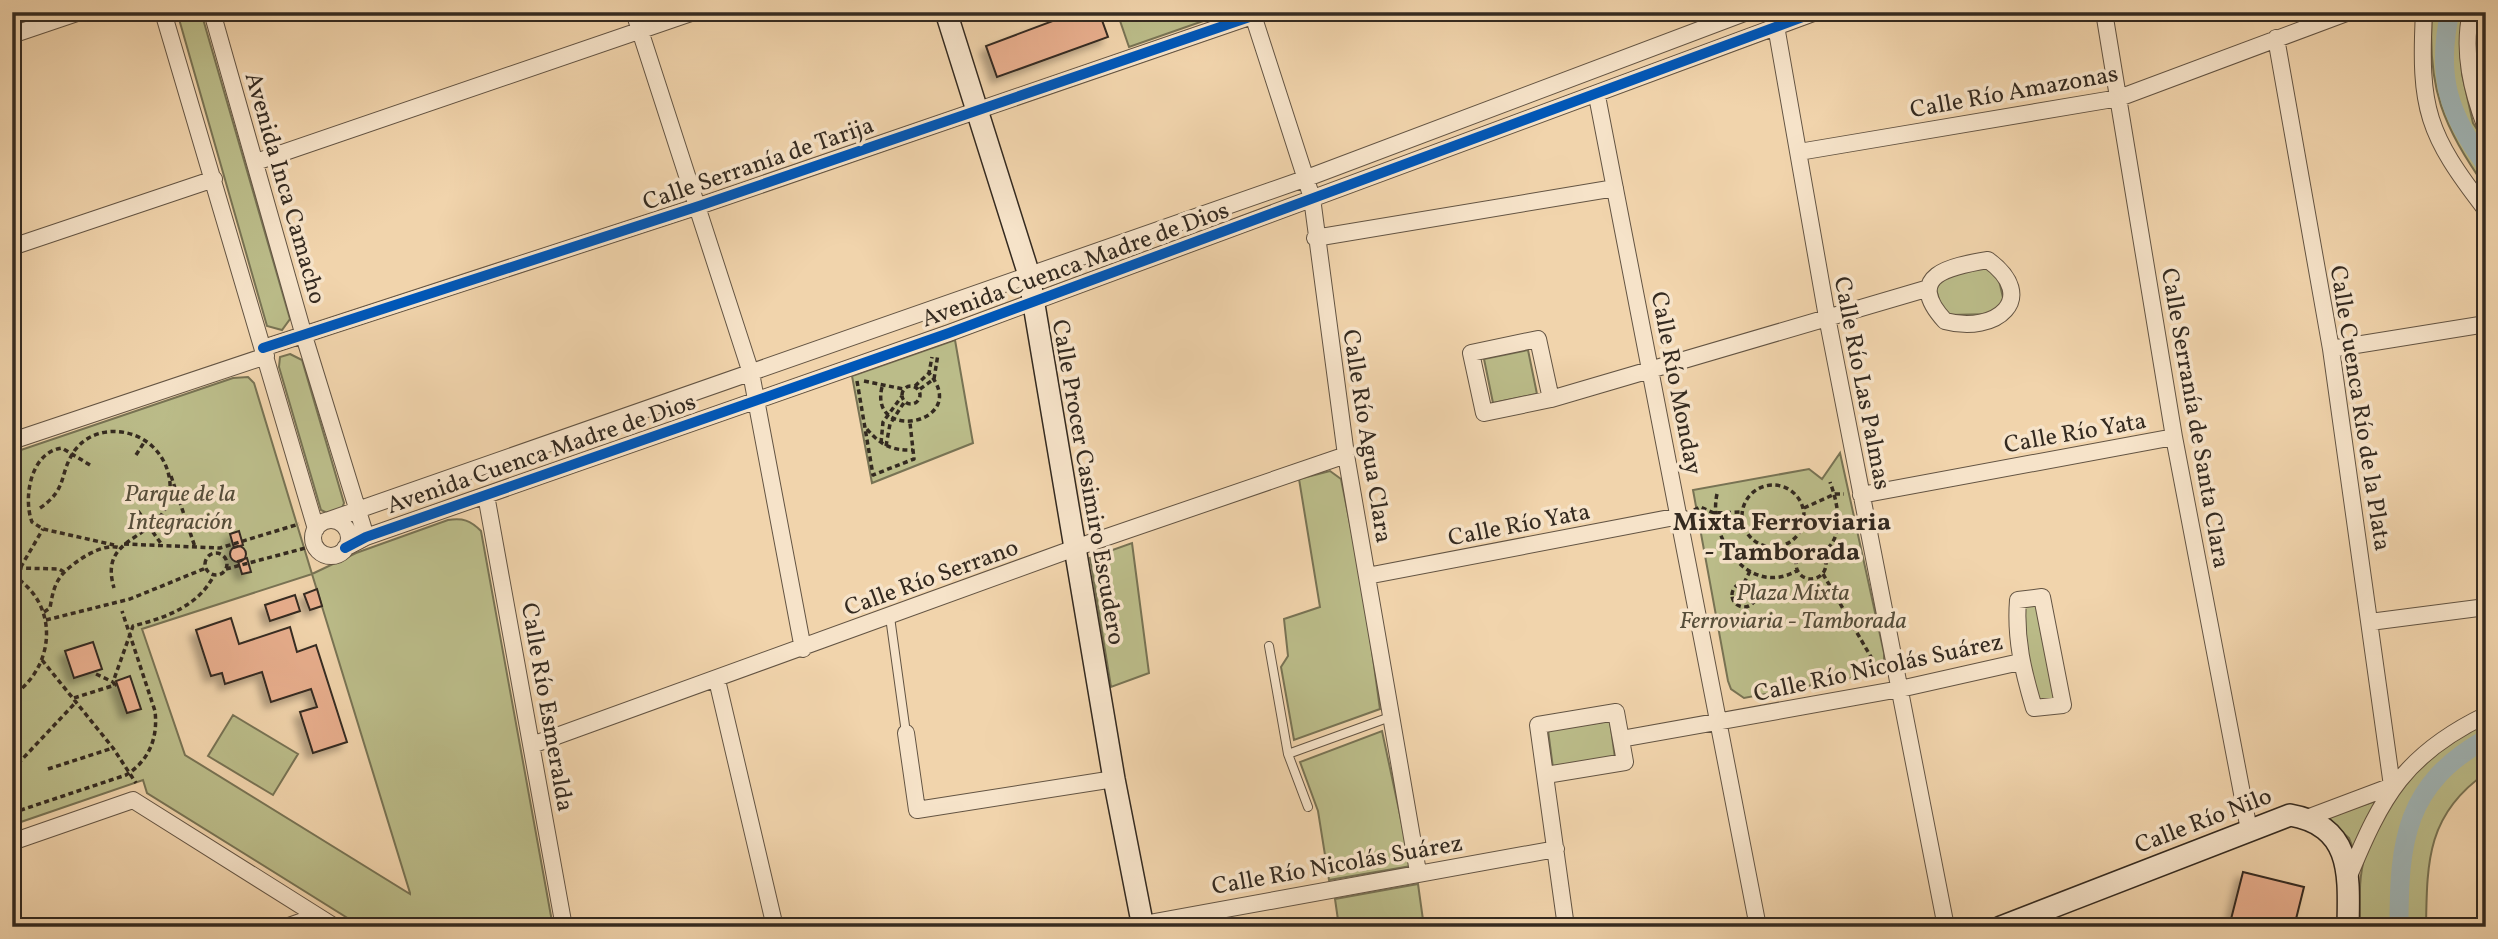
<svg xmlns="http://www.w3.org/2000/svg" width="2498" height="939" font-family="Vollkorn,serif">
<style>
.green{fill:#bbbc89;stroke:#787354;stroke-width:2;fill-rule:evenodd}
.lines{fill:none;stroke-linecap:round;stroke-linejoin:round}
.canal{stroke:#a0b5b6;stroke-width:19}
.building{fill:#e8ae8d;stroke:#342a20;stroke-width:2;filter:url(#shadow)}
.service-casing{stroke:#635443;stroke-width:10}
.minor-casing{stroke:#635443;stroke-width:18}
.secondary-casing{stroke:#342a20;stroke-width:24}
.path{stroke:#342a20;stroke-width:3.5;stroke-dasharray:5 3.5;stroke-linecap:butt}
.service{stroke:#f6e3c9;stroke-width:8}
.minor{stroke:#f6e3c9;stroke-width:16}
.secondary{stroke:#f6e3c9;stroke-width:21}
.path-bridge{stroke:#342a20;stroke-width:3.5;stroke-dasharray:5 3.5;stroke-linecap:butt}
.cycleway-casing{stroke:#f6e3c9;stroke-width:15}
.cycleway{stroke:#0057b8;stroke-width:10}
.labels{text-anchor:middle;stroke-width:7;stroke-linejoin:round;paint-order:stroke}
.street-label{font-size:24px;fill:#342a20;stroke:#f6e3c9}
.park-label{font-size:24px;font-style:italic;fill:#564e3a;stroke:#f6e3c9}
.neighbourhood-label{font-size:26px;font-weight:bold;fill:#342a20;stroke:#f6e3c9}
</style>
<defs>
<filter id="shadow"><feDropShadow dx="-6" dy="6" stdDeviation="3.5" flood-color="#0004"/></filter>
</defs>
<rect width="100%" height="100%" fill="#f1d4ac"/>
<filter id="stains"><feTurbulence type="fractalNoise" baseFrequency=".00286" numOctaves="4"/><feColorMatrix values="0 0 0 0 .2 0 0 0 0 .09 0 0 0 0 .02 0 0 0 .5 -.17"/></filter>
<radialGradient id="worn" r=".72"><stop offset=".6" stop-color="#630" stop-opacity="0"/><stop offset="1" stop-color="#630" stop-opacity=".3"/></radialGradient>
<!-- green -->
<path class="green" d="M177,12H201L290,319L282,330L267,326Z
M1117,12H1229L1129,47Z
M2432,12H2465L2461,49L2462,74L2473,123L2486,143V188C2443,125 2427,90 2432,12Z
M2478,12H2486V103C2475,71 2474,46 2478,12Z
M1987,266L1998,276L2004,302L1992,314L1949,315L1941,306L1936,289L1944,276Z
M955,340L973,443L872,483L852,376Z
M1528,350L1537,394L1493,403L1484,359Z
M290,354L302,360L344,503L342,508L327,513L321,510L279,367L280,357Z
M248,377L254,383L312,574L356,553L448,520C463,518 470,520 481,531L553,927H362L147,793L143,780L12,825V453L233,378ZM312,574L410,893V894L185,755L142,629Z
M1840,453L1884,653V661L1877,673L1744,698L1731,689L1728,681L1693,490L1809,469L1822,479Z
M1330,471L1341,479L1364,593L1380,709L1294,740L1281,667L1288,656L1284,619L1320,607L1299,479Z
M1132,543L1149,673L1111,687L1090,558Z
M2037,604L2055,699L2038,701L2026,659L2024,606Z
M233,715L298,754L273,795L208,756Z
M1610,721L1615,758L1553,768L1548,730Z
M2486,723V773C2427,814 2427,861 2426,927H2360C2360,904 2358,878 2365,856C2383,796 2431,749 2486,723Z
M1382,731L1411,866L1329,880L1318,811L1300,762Z
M2376,801L2353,848L2349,838L2325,817Z
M1418,884L1424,927H1339L1335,899Z"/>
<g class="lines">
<!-- canal -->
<path class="canal" d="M2450,12C2436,75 2448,114 2486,165
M2399,927C2399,841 2405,784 2486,739"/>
</g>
<!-- building -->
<path class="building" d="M1068,12H1099L1108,37L997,77L986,46L1069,15Z
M239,531L243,545L234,548L230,534Z
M230 554a8 8 0 1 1 16 0a8 8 0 1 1-16 0Z
M247,558L251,572L242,574L238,561Z
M317,589L322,606L310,610L304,594Z
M295,595L300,611L270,621L265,605Z
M231,618L239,644L290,627L297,652L316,645L347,742L313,753L300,712L317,707L311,689L271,702L262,672L225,684L222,673L211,676L196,630Z
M93,642L102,669L74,678L65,651Z
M130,676L141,709L127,713L116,681Z
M2243,872L2304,887L2294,927H2229Z"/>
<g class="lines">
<!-- service casing -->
<g class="service-casing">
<path id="service" d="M890,617L906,733
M1269,646L1288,754L1308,807
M1288,754L1390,717"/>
</g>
<!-- minor casing -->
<g class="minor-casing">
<path id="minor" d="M163,12L316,529
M212,12L304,336L366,537
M634,12L751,373L803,649
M1252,12L1312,198L1346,455L1418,872
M1771,12L1776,26L1827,317L1946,927
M2104,12L2174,437L2249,830
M2424,12C2419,109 2427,134 2486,210
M2471,12C2462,52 2472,91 2486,128
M12,35L80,12
M2276,38L2331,349L2392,786
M1597,96L1758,927
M1799,152L2119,98L2349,12
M256,162L694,12
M1315,238L1615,188
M12,247L214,179
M1988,260C2040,298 1996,335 1945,321C1903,275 1951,266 1988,260Z
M1538,339L1551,399L1484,413L1471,353Z
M263,348L699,206L1264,12
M2331,349L2486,324
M1551,399L1929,288
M12,441L266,356
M486,495L564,927
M1861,495L2174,437
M329,520L1307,178L1747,12
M313 538a18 18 0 1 1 36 0a18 18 0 1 1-36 0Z
M345,548L366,537L949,333L1816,12
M1367,576L1680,516
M2042,597L2063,705L2034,708C2023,671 2015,639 2018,600Z
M2370,622L2486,607
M717,680L775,927
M906,733L917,810L1114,779
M1621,739L1900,689L2020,662
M532,745L1075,548L1346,455
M1546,775L1625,762L1616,712L1538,725L1566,927
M2307,818L2392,786
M12,842L133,800L335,927
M2349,876C2382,796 2405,754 2486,715
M286,927L317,916
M1127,927L1556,849"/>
</g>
<!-- secondary casing -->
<g class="secondary-casing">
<path id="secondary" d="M946,12L1029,275L1114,779L1143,927
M2001,927L2290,815C2353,826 2349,875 2348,927"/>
</g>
<!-- path -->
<path class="path" d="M857,381L873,475L914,459L910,423
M864,381L903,389
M902 395a9 9 0 1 1 18 0a9 9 0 1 1-18 0Z
M915,386L929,373L932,357
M882,387C868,444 972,423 929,373
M920,389L934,379L938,354
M867,429C880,445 893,451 913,450
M881,443L883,422L902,396
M886,446L890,424L905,401
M136,455L145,441
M90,465L62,448C30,452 23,499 32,522L43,529L114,545
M171,476L195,547
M1742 516a31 31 0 1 1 62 0a31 31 0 1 1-62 0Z
M1717,494C1707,539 1750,599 1798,570
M40,508C69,488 58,474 75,450C93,426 130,426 152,446C173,465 178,501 155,522C132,543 102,547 114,588
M1804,508L1835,494H1844
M1694,510L1700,507L1714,513L1742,512
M138,511L162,545
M12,518H14
M124,544L220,548L299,524
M1796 564a15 15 0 1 1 30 0a15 15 0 1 1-30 0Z
M1821,553C1846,540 1838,503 1830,482
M205 564a11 11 0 1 1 22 0a11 11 0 1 1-22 0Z
M12,561L19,568L59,569L64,572
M226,569L313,546
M1823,574L1871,657L1878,676
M12,575C60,603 56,667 12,696
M1744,583L1750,571
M1732 595a12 12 0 1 1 24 0a12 12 0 1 1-24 0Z
M44,612L50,608C52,596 54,585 61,576C71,563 104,541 120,548
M46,620L130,599L206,568
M42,660L113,748L136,783
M96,674L113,682
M74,698L115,685L113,682L133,626C165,618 199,606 214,575
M48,769L113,748
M12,770L77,701
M12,779L15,788L12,792
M12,813L126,775C150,760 158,737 155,711L122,611"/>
<!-- service -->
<use href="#service" class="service"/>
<!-- minor -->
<use href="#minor" class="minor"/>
<!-- secondary -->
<use href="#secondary" class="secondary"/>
<!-- path-bridge -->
<path class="path-bridge" d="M12,582L43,529"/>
<!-- cycleway casing -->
<g class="cycleway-casing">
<path id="cycleway" d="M263,348L699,206L1264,12
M345,548L366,537L949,333L1816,12"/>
</g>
<!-- cycleway -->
<use href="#cycleway" class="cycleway"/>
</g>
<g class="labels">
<!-- street labels -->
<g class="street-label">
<text transform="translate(2014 91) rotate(-10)" y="8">Calle Río Amazonas</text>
<text transform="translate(758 163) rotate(-19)" y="8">Calle Serranía de Tarija</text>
<text transform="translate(286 188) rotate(74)" y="8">Avenida Inca Camacho</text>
<text transform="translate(1075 264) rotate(-20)" y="8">Avenida Cuenca Madre de Dios</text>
<text transform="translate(1677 383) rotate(79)" y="8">Calle Río Monday</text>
<text transform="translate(1863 383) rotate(79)" y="8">Calle Río Las Palmas</text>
<text transform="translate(2361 408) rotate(81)" y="8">Calle Cuenca Río de la Plata</text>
<text transform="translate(2196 418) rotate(80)" y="8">Calle Serranía de Santa Clara</text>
<text transform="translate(2075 432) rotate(-10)" y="8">Calle Río Yata</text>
<text transform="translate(1368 436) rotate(81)" y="8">Calle Río Agua Clara</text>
<text transform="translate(541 453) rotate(-19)" y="8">Avenida Cuenca Madre de Dios</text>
<text transform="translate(1089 482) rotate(80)" y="8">Calle Procer Casimiro Escudero</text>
<text transform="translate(1519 524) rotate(-11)" y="8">Calle Río Yata</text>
<text transform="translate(931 577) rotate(-20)" y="8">Calle Río Serrano</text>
<text transform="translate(1878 667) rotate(-12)" y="8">Calle Río Nicolás Suárez</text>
<text transform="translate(548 707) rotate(80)" y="8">Calle Río Esmeralda</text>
<text transform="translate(2203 820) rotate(-21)" y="8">Calle Río Nilo</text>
<text transform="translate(1337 864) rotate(-10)" y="8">Calle Río Nicolás Suárez</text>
</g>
<!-- park labels -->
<g class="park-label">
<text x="180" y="501">Parque de la<tspan x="180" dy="28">Integración</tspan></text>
<text x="1793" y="600">Plaza Mixta<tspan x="1793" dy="28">Ferroviaria - Tamborada</tspan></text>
</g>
<!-- neighbourhood labels -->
<g class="neighbourhood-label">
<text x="1782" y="530">Mixta Ferroviaria<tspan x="1782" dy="30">- Tamborada</tspan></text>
</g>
</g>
<!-- margin -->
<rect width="2498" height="939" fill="none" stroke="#f1d4ac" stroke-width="42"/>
<rect x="14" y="14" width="2470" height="911" fill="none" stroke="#342a20" stroke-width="3.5"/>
<rect x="21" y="21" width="2456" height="897" fill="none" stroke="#342a20" stroke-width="2"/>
<rect width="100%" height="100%" filter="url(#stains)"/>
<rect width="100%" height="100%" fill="url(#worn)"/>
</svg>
